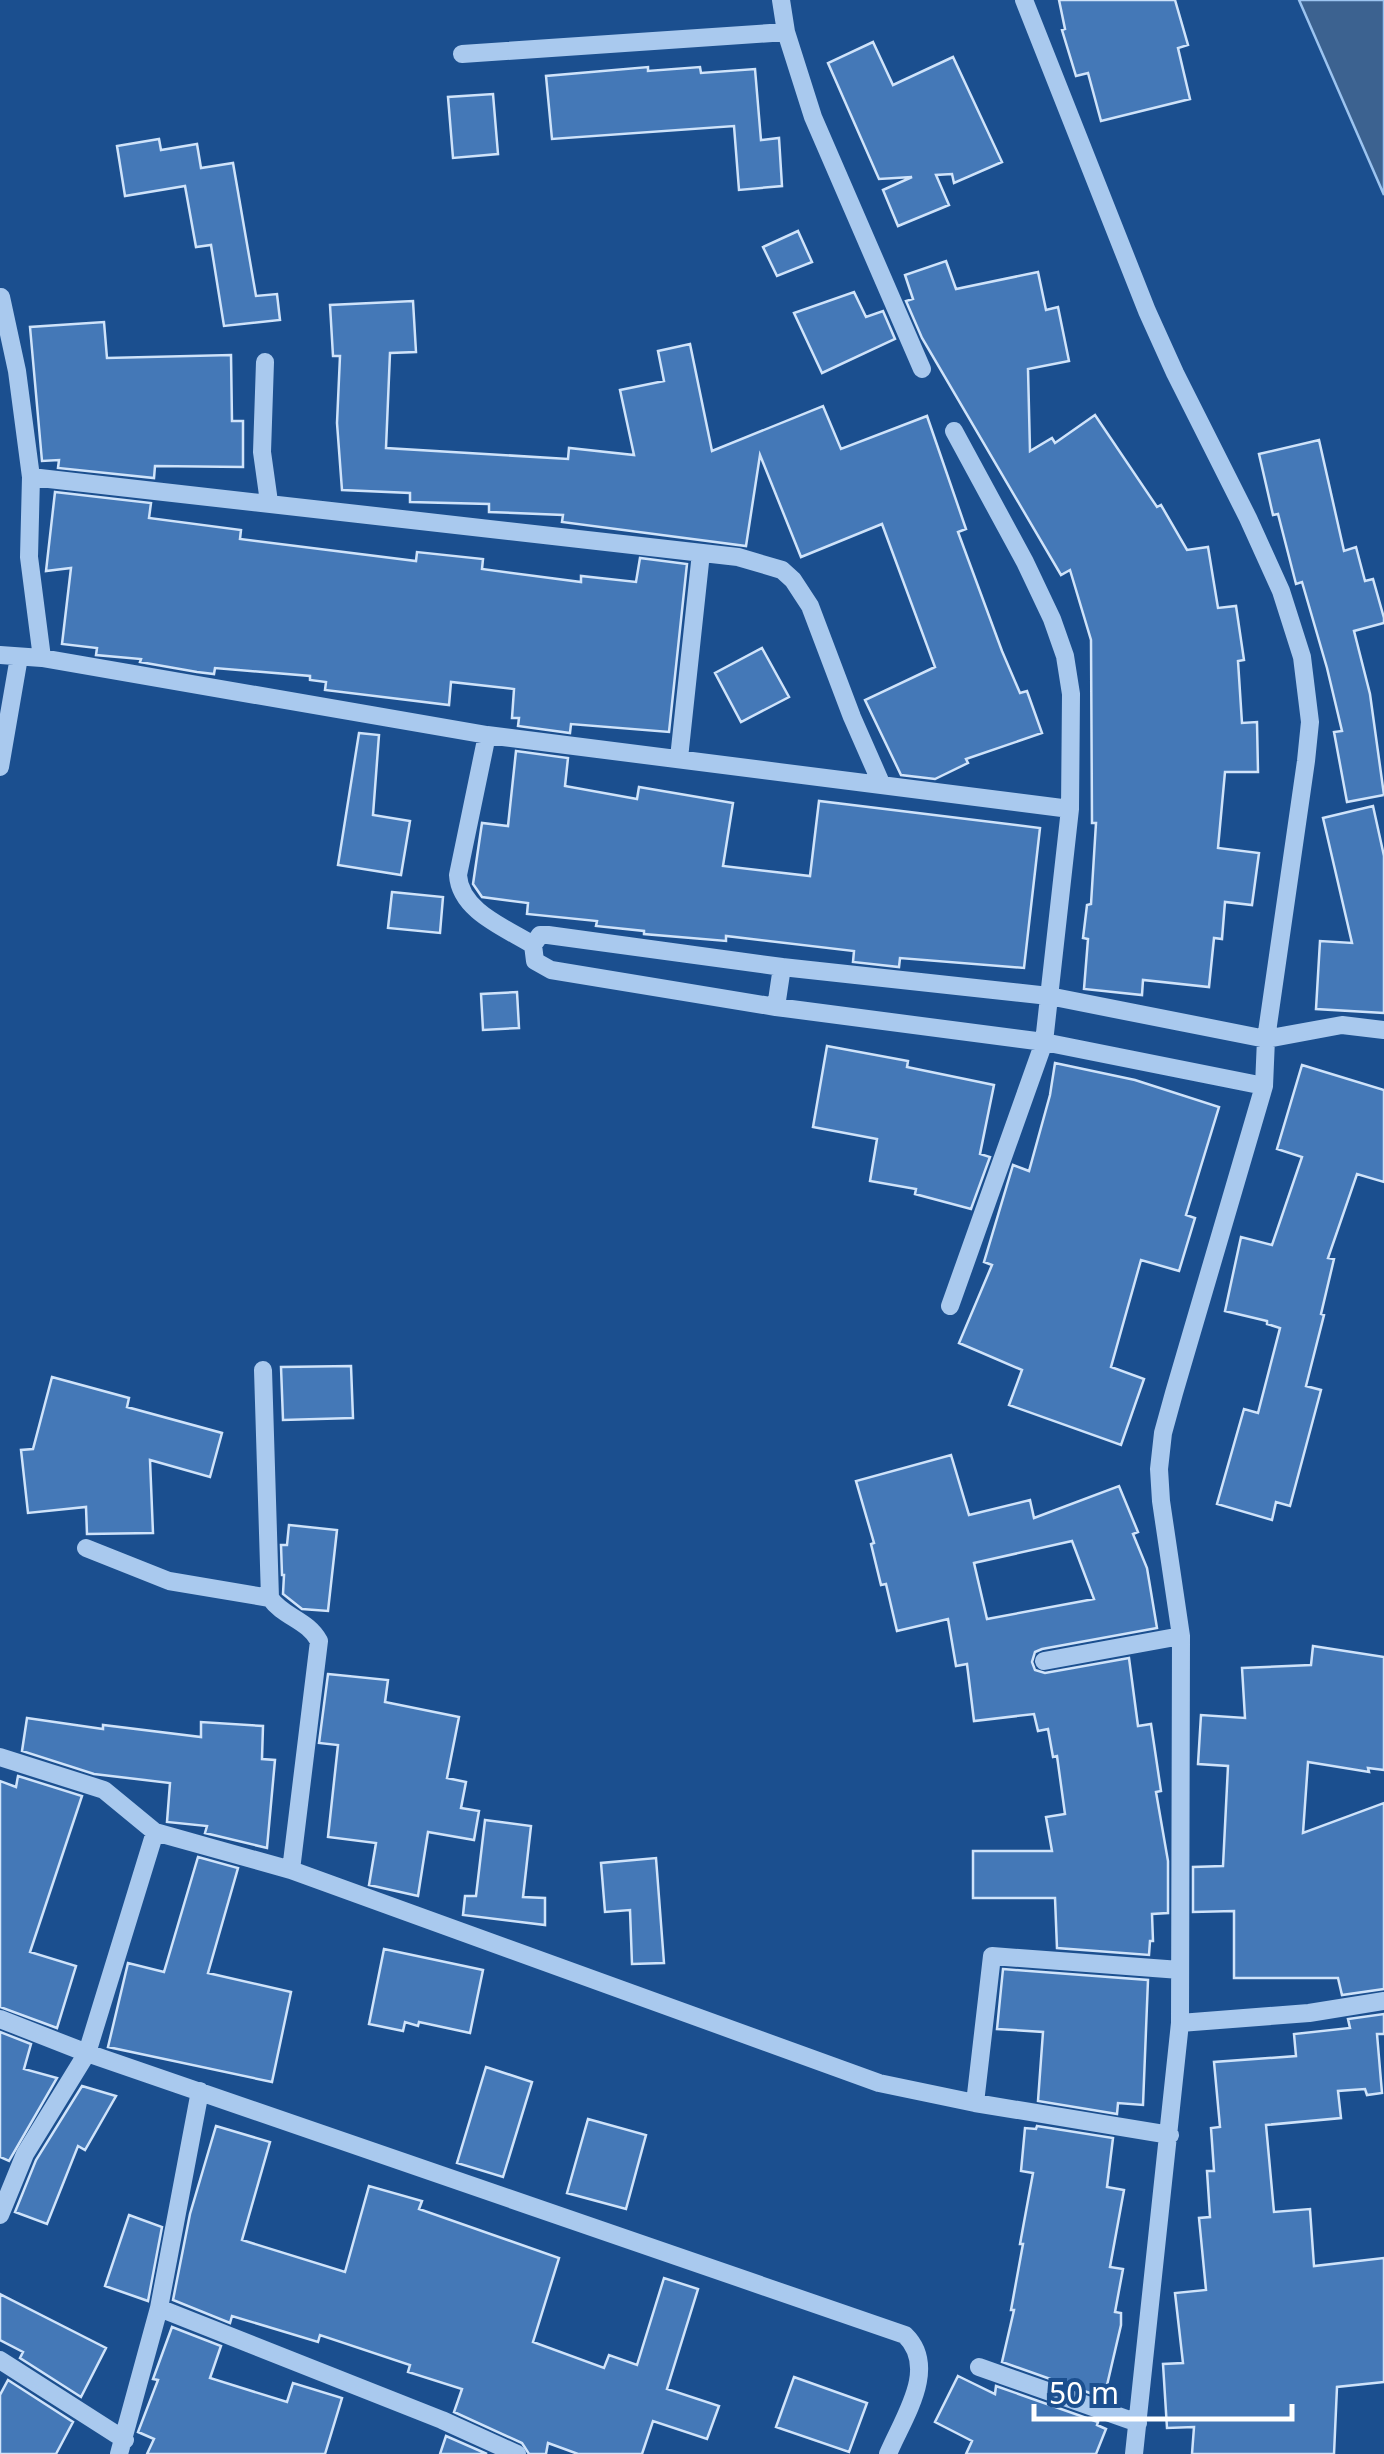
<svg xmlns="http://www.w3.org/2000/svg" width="1384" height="2454" font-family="'Noto Sans',sans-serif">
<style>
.water{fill:#3c6290;stroke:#9cc4f0;stroke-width:2.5}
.building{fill:#4478b7;stroke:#cfe3fa;stroke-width:2.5;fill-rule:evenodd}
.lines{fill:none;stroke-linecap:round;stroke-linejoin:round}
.minor{stroke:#a9c9ee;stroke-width:18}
</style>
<rect width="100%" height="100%" fill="#1b4f8f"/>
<!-- water -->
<path class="water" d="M1299,0H1384V195Z"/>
<!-- building -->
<path class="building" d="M1059,0H1175L1188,45L1178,48L1190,99L1101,121L1088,73L1076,76L1062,30L1065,29Z
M873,42L893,85L953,57L1002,162L954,183L952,174L936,175L949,205L898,226L883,190L912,177L879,179L828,63Z
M648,67V71L700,67L701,73L755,69L761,140L779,138L782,186L739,190L734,126L552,139L546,76Z
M493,94L498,154L453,158L448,97Z
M159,139L161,150L197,144L201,168L233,163L256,296L277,294L280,320L224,326L211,245L196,247L185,186L125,196L117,146Z
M798,231L812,262L777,276L763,247Z
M946,261L956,289L1038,272L1046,310L1058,307L1069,361L1028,369L1030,451L1052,438L1055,443L1095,415L1157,507L1161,505L1187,550L1208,547L1218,608L1236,606L1244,660L1238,661L1242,723L1257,722L1258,772H1225L1218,848L1259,853L1252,905L1225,902L1222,939L1214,938L1209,987L1143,980L1142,995L1084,989L1088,939L1083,938L1087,905L1091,904L1096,823H1092L1091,640L1070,570L1061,575L922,338L906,301L913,299L905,275Z
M854,292L866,317L883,311L895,339L822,373L794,313Z
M413,301L416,352L390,353L386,448L568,459L569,448L634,455L620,390L664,381L658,351L690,344L712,451L823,406L841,449L927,416L966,529L958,532L1002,651L1020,693L1027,691L1042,733L966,759L968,763L935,779L901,775L865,700L935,667L882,524L801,557L760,455L746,546L562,522L563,515L489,512V504L410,502V493L342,490L337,423L340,356H333L330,305Z
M104,322L107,358L231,355L232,421H243V467L155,466L154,478L58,468L59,460L42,461L30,327Z
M1319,440L1344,551L1356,547L1365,581L1373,579L1384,618V623L1354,631L1370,694L1384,795L1347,802L1334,732L1342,731L1327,668L1302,582L1296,584L1278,514L1273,515L1259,454Z
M55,492L151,503L149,518L241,530L240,539L416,561L417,552L483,559L482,569L581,582V576L636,582L640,558L687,564L669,732L571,724L570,733L518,726L519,718H512L514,689L451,682L449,705L325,690L326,682L310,680V676L215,668L214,674L197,672L140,662L141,659L96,655L97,648L62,644L71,568L46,571Z
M762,648L789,697L741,722L715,673Z
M359,733L379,735L373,815L410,821L401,875L338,865Z
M516,751L568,758L565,786L637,799L639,787L733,803L723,866L810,876L819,801L1040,828L1024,968L900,958L899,967L853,962L854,951L726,936V941L644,934V931L596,926L597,921L527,914L528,903L482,897L473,884L482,823L508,826Z
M1373,806L1384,856V1013L1316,1009L1320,941L1352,943L1323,818Z
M392,892L443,897L440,933L388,928Z
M517,992L519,1028L483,1030L481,994Z
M827,1046L908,1061L907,1067L994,1085L980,1154L990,1157L971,1209L915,1194L916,1189L870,1181L877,1139L813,1127Z
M1055,1063L1135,1080L1219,1107L1186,1215L1195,1218L1179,1271L1141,1260L1111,1367L1144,1379L1121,1445L1009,1405L1022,1370L959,1343L992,1265L984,1262L1013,1165L1029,1171L1050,1095Z
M1302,1065L1384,1090V1182L1357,1174L1328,1258L1334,1259L1321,1314L1324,1315L1306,1386L1321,1390L1290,1506L1276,1502L1272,1520L1217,1504L1244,1409L1258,1413L1280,1328L1267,1324V1321L1225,1311L1241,1237L1272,1245L1302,1157L1277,1149Z
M351,1366L353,1418L283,1420L281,1367Z
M52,1377L129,1398L127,1407L222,1433L210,1477L150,1460L153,1533L87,1534L86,1507L28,1513L21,1450L33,1449Z
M951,1455L969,1515L1030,1500L1034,1518L1119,1486L1138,1532L1133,1534L1147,1568L1157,1628L1042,1649L1035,1652L1032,1662L1035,1670L1045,1673L1129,1658L1138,1726L1151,1724L1161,1791L1156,1792L1168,1861V1913L1152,1914L1153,1941H1150L1149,1955L1057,1948L1055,1898H973V1851H1052L1046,1817L1065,1814L1057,1756L1053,1757L1048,1729L1038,1731L1034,1714L974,1721L967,1664L956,1666L948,1619L897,1631L886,1584L881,1585L871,1544L874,1543L856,1481ZM1072,1541L1094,1599L987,1619L974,1563Z
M289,1525L337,1530L328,1611L302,1609L283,1594L284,1575H282L281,1545H287Z
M1313,1646L1384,1657V1770L1368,1768L1369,1772L1308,1762L1303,1833L1384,1803V1989L1342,1995L1338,1978H1234V1911L1193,1912V1867L1223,1866L1228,1766L1198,1764L1201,1715L1245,1718L1242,1668L1311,1665Z
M328,1674L388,1680L385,1702L459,1717L447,1778L466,1782L461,1808L479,1811L474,1840L428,1832L418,1896L369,1885L376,1843L328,1837L338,1745L319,1743Z
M27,1718L103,1729V1725L201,1737V1722L263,1726L262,1759L275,1760L267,1848L205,1833L207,1826L167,1822L170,1783L94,1774L22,1751Z
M18,1776L82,1796L30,1952L76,1966L57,2028L0,2007V1781L16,1787Z
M485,1820L531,1826L523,1897L545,1898V1925L463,1915L465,1896H476Z
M198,1857L238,1868L208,1973L291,1992L272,2082L108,2047L128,1963L164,1972Z
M656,1858L664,1963L632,1964L630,1910L605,1912L601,1863Z
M384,1949L483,1970L470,2033L419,2022L418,2026L405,2022L403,2031L369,2024Z
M1003,1969L1148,1980L1143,2105L1118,2103L1117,2114L1038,2101L1043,2032L997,2029Z
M1384,2014V2034H1377L1382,2093L1367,2095L1365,2089L1338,2091L1341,2118L1266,2125L1274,2212L1310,2209L1314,2266L1384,2258V2382L1337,2387L1334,2454H1192L1194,2427L1167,2428L1163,2364L1183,2363L1175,2293L1206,2290L1199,2218L1210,2217L1207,2171H1214L1211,2128L1220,2127L1214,2062L1296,2056L1294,2034L1350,2028L1348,2019Z
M0,2032L31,2044L24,2069L57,2078L9,2161L0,2157Z
M486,2067L532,2082L503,2177L457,2163Z
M82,2086L116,2096L85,2150L78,2146L47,2224L15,2212L36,2160Z
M588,2119L646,2135L626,2209L567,2193Z
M216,2126L270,2142L242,2240L345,2272L369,2186L422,2201L419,2209L559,2258L533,2342L604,2368L609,2355L637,2365L664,2278L698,2289L667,2389L719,2406L707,2439L653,2421L642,2454H578L548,2443L546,2454H529L522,2443L454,2412L462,2389L408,2372L410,2365L320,2335L318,2342L232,2316L230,2323L173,2300L190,2214Z
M1037,2126L1113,2138L1107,2187L1124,2190L1110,2267L1123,2269L1115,2312L1121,2313V2325L1104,2398L1002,2362L1014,2310H1011L1023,2244H1020L1033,2173L1021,2171L1025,2128L1036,2129Z
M129,2215L162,2227L148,2301L105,2286Z
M0,2294L106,2348L81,2397L20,2358L23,2352L0,2340Z
M172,2327L221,2346L210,2378L287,2402L293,2383L342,2398L325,2454H147L154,2439L138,2432L158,2380L153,2379Z
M958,2376L995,2394L996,2386L1098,2422L1097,2425L1106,2429L1096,2454H966L972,2441L935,2422Z
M794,2377L867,2403L849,2452L776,2427Z
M8,2380L73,2422L56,2454H0V2395Z
M446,2436L487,2454H440Z"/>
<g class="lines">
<!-- minor -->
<path class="minor" d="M781,0L786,32L813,117L922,369
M1024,0L1147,311L1175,373L1248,518L1281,591L1302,657L1310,722L1306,761L1266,1039L1264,1086L1174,1393L1163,1433L1159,1469L1161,1501L1181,1636L1180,2023L1134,2454
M462,54L786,32
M1,297L17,371L31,477L29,557L42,658
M265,362L262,452L269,502
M31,477L738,557L782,570L793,580L810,606L852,717L881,783
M0,655L42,658L487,735L1070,809
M487,735L458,875C460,911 506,928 533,945
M679,758L701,553
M0,767L19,657
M533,945L540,935H548L782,967L1049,996L1266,1039L1342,1025L1384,1030
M533,945L535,961L551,970L776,1007L1044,1042L1264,1086
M776,1007L782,967
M950,1306L1044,1042L1070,809L1071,694L1065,656L1052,619L1025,562L954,431
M263,1370L270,1598C283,1617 308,1620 319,1641L291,1870
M86,1548L169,1581L270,1598
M1044,1661L1181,1636
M0,1757L104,1790L155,1832L291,1870L879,2083L975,2103L1170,2135
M0,2019L87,2053L905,2335C939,2368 903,2418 888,2454
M1180,2023L1309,2013L1384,2001
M975,2103L992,1956L1180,1970
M0,2215L25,2154L87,2053L155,1832
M159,2308L442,2420L517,2454
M0,2360L125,2440
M979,2367L1138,2423
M119,2454L159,2308L200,2091"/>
</g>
<!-- scale -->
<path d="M1034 2404v15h258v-15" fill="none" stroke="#ffffff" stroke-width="5"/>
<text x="1049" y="2404" font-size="30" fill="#ffffff" stroke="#1b4f8f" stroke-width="8" paint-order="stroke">50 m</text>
</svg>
